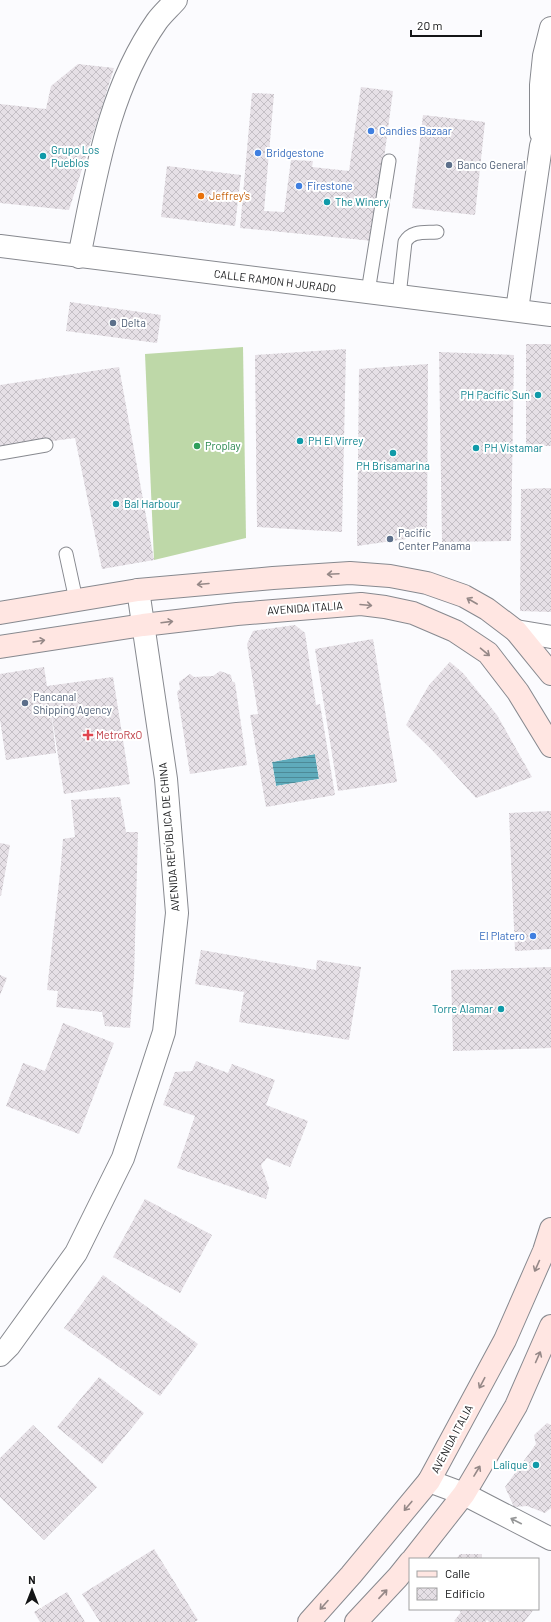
<svg xmlns="http://www.w3.org/2000/svg" width="551" height="1622" font-family="Barlow,sans-serif">
<style>
.pitch{fill:#bed8a8}
.water{fill:url(#water-rules)}
.building{fill:url(#building-cross-hatch);fill-rule:evenodd}
.lines{fill:none;stroke-linecap:round;stroke-linejoin:round}
.lane-casing{stroke:#87898f;stroke-width:15}
.street-casing{stroke:#87898f;stroke-width:24}
.secondary-casing{stroke:#87898f;stroke-width:24}
.lane{stroke:#fff;stroke-width:13}
.street{stroke:#fff;stroke-width:22}
.secondary{stroke:#ffe6e2;stroke-width:22}
.oneway{stroke:#958887}
.oneway2{stroke:#959697}
.shop-dot{fill:#3f7fe0;stroke:#fff;stroke-width:1.5}
.culture-dot{fill:#0f9aa8;stroke:#fff;stroke-width:1.5}
.service-dot{fill:#5c6f8a;stroke:#fff;stroke-width:1.5}
.food-dot{fill:#e8710a;stroke:#fff;stroke-width:1.5}
.leisure-dot{fill:#2e9e5b;stroke:#fff;stroke-width:1.5}
.health-dot{fill:#e0444e;stroke:#fff;stroke-width:1.5}
.labels{text-anchor:middle;stroke-width:4;stroke-linejoin:round;paint-order:stroke}
.shop-label{font-size:11px;fill:#366cbe;stroke:#fff;text-anchor:start}
.culture-label{font-size:11px;fill:#0d838f;stroke:#fff;text-anchor:start}
.service-label{font-size:11px;fill:#4e5e75;stroke:#fff;text-anchor:start}
.food-label{font-size:11px;fill:#c56008;stroke:#fff;text-anchor:start}
.street-label{font-size:11px;fill:#141517;stroke:#fff}
.leisure-label{font-size:11px;fill:#27864d;stroke:#fff;text-anchor:start}
.health-label{font-size:11px;fill:#be3a42;stroke:#fff;text-anchor:start}
</style>
<defs>
<pattern id="water-rules" width="6" height="5" patternUnits="userSpaceOnUse"><rect width="6" height="5" fill="#5fabbb"/><path d="M0 2.5h6" fill="none" stroke="#4d8a97"/></pattern>
<pattern id="building-cross-hatch" width="8" height="8" patternUnits="userSpaceOnUse"><rect width="8" height="8" fill="#e6e0e6"/><path d="M0 0l8 8M0 8l8-8" fill="none" stroke="#c4bfc5"/></pattern>
</defs>
<rect width="100%" height="100%" fill="#fbfbfe"/>
<!-- pitch -->
<path class="pitch" d="M243,347L246,538L154,560L145,354Z"/>
<!-- water -->
<path class="water" d="M315,754L319,779L276,786L272,762Z"/>
<!-- building -->
<path class="building" d="M78,64L114,68L69,210L0,203V104L46,109L51,86Z
M361,87L393,91L373,241L240,228L252,93L274,94L264,211L284,212L291,160L313,161L312,167L349,171Z
M423,115L485,122L475,215L412,208Z
M167,166L241,175L235,226L161,217Z
M70,302L161,315L157,343L66,331Z
M526,344H551V446H526Z
M346,349L342,532L257,527L255,355Z
M439,352L514,355L511,541L442,542Z
M428,364L427,536L357,546L359,369Z
M119,367L154,560L102,569L75,438L0,448V385Z
M551,488V612L520,611L521,489Z
M295,625L305,633L316,705L320,704L335,795L266,807L250,715L258,714L247,644L253,631ZM315,754L319,779L276,786L272,762Z
M373,639L397,782L338,791L315,649Z
M450,662L463,673L497,715L532,777L476,798L431,749L406,725L429,685Z
M44,667L47,686L113,677L130,784L64,794L51,711L56,753L6,760L0,719V674Z
M220,671L231,675L232,681L235,683L247,765L190,774L177,692L180,689L179,682L190,674L194,677L213,676Z
M120,797L126,832H138L134,977L130,1028L105,1026L102,1012L56,1007L58,991L47,990L61,864L63,839L75,837L71,800Z
M551,811V949L515,951L509,813Z
M0,843L10,845L1,896L0,895Z
M201,950L316,970L317,960L361,967L349,1040L239,1022L244,992L195,984Z
M551,967V1048L453,1051L451,970Z
M0,975L7,978L0,995Z
M63,1023L114,1043L79,1134L6,1106L23,1063L45,1071Z
M196,1061L228,1073L232,1064L275,1080L266,1105L308,1121L290,1167L267,1158L261,1165L269,1188L266,1199L177,1168L195,1116L163,1105L175,1072L192,1071Z
M145,1199L212,1235L180,1293L113,1257Z
M103,1275L198,1344L160,1396L64,1328Z
M99,1377L144,1413L102,1464L57,1427Z
M547,1423L551,1425V1508L545,1513L527,1506L514,1507L505,1487L536,1444L534,1435Z
M33,1425L97,1487L44,1540L0,1497V1458Z
M154,1549L198,1620L194,1622H100L82,1594Z
M460,1554H482V1559H456Z
M67,1592L85,1622H40L34,1612Z
M457,1609H534L524,1622H489L487,1620L485,1622H456L454,1621L461,1612Z"/>
<g class="lines">
<!-- lane casing -->
<g class="lane-casing">
<path id="lane" d="M368,292L389,161
M399,296L405,242C412,230 425,233 437,232
M0,453L46,445
M66,554L76,600"/>
</g>
<!-- street casing -->
<g class="street-casing">
<path id="street" d="M541,133V85L544,56L551,28
M0,246L551,315
M79,257C96,175 108,91 157,21C163,13 170,7 176,0
M517,310L541,146L551,114
M516,631L551,637
M0,1355L9,1346L76,1253L123,1158L164,1032L177,913L166,779L138,590
M429,1481L464,1494L551,1539"/>
</g>
<!-- secondary casing -->
<g class="secondary-casing">
<path id="secondary" d="M0,613L138,590L273,578L350,573L390,576L427,583L464,596L487,609L516,631L551,674
M0,647L143,625L237,614L361,604L385,607L413,613L455,631L488,653L518,692L551,746
M413,1559L464,1494L516,1406L551,1326
M309,1622L351,1575L429,1481L505,1340L544,1251L551,1229
M356,1622L398,1577L410,1562"/>
</g>
<!-- lane -->
<use href="#lane" class="lane"/>
<!-- street -->
<use href="#street" class="street"/>
<!-- secondary -->
<use href="#secondary" class="secondary"/>
</g>
<!-- one-way arrows -->
<defs><path id="oneway-shaft" d="M-6 0H5M1.5-3L5.5 0L1.5 3" fill="none" stroke-width="1.6" stroke-linecap="round" stroke-linejoin="round"/></defs>
<g class="oneway">
<use href="#oneway-shaft" transform="translate(333 574) rotate(177)"/>
<use href="#oneway-shaft" transform="translate(203 584) rotate(175)"/>
<use href="#oneway-shaft" transform="translate(472 601) rotate(-150)"/>
<use href="#oneway-shaft" transform="translate(366 605) rotate(5)"/>
<use href="#oneway-shaft" transform="translate(167 622) rotate(-7)"/>
<use href="#oneway-shaft" transform="translate(39 641) rotate(-9)"/>
<use href="#oneway-shaft" transform="translate(485 652) rotate(40)"/>
<use href="#oneway-shaft" transform="translate(537 1266) rotate(114)"/>
<use href="#oneway-shaft" transform="translate(538 1357) rotate(-66)"/>
<use href="#oneway-shaft" transform="translate(482 1383) rotate(118)"/>
<use href="#oneway-shaft" transform="translate(477 1471) rotate(-59)"/>
<use href="#oneway-shaft" transform="translate(408 1506) rotate(130)"/>
<use href="#oneway-shaft" transform="translate(383 1594) rotate(-47)"/>
<use href="#oneway-shaft" transform="translate(324 1605) rotate(132)"/>
</g>
<use class="oneway2" href="#oneway-shaft" transform="translate(516 1521) rotate(-153)"/>
<!-- markers -->
<g class="shop-dot">
<circle cx="371" cy="131" r="4"/>
<circle cx="258" cy="153" r="4"/>
<circle cx="299" cy="186" r="4"/>
<circle cx="533" cy="936" r="4"/>
</g>
<g class="culture-dot">
<circle cx="43" cy="156" r="4"/>
<circle cx="327" cy="202" r="4"/>
<circle cx="538" cy="395" r="4"/>
<circle cx="300" cy="441" r="4"/>
<circle cx="476" cy="448" r="4"/>
<circle cx="393" cy="453" r="4"/>
<circle cx="116" cy="504" r="4"/>
<circle cx="501" cy="1009" r="4"/>
<circle cx="536" cy="1465" r="4"/>
</g>
<g class="service-dot">
<circle cx="449" cy="165" r="4"/>
<circle cx="113" cy="323" r="4"/>
<circle cx="390" cy="539" r="4"/>
<circle cx="25" cy="703" r="4"/>
</g>
<circle class="food-dot" cx="201" cy="196" r="4"/>
<circle class="leisure-dot" cx="197" cy="446" r="4"/>
<path class="health-dot" d="M86 729h4v4h4v4h-4v4h-4v-4h-4v-4h4z"/>
<g class="labels">
<!-- shop labels -->
<g class="shop-label">
<text x="379" y="135">Candies Bazaar</text>
<text x="266" y="157">Bridgestone</text>
<text x="307" y="190">Firestone</text>
<text x="525" y="940" text-anchor="end">El Platero</text>
</g>
<!-- culture labels -->
<g class="culture-label">
<text x="51" y="154">Grupo Los<tspan x="51" dy="13">Pueblos</tspan></text>
<text x="335" y="206">The Winery</text>
<text x="530" y="399" text-anchor="end">PH Pacific Sun</text>
<text x="308" y="445">PH El Virrey</text>
<text x="484" y="452">PH Vistamar</text>
<text x="393" y="470" text-anchor="middle">PH Brisamarina</text>
<text x="124" y="508">Bal Harbour</text>
<text x="493" y="1013" text-anchor="end">Torre Alamar</text>
<text x="528" y="1469" text-anchor="end">Lalique</text>
</g>
<!-- service labels -->
<g class="service-label">
<text x="457" y="169">Banco General</text>
<text x="121" y="327">Delta</text>
<text x="398" y="537">Pacific<tspan x="398" dy="13">Center Panama</tspan></text>
<text x="33" y="701">Pancanal<tspan x="33" dy="13">Shipping Agency</tspan></text>
</g>
<!-- food labels -->
<g class="food-label">
<text x="209" y="200">Jeffrey's</text>
</g>
<!-- street labels -->
<g class="street-label">
<text transform="translate(275 281) rotate(7)" y="4">CALLE RAMON H JURADO</text>
<text transform="translate(305 608) rotate(-4)" y="4">AVENIDA ITALIA</text>
<text transform="translate(169 837) rotate(-95)" y="4">AVENIDA REPÚBLICA DE CHINA</text>
<text transform="translate(452 1439) rotate(-62)" y="4">AVENIDA ITALIA</text>
</g>
<!-- leisure labels -->
<g class="leisure-label">
<text x="205" y="450">Proplay</text>
</g>
<!-- health labels -->
<g class="health-label">
<text x="96" y="739">MetroRxO</text>
</g>
</g>
<!-- legend -->
<rect x="409" y="1558" width="130" height="52" fill="#ffffff" stroke="#a1a1a2"/>
<rect x="417" y="1571" width="20" height="6" fill="#ffe6e2" stroke="#a1a1a2"/>
<text x="445" y="1578" font-size="12" fill="#141517">Calle</text>
<rect x="417" y="1588" width="20" height="12" fill="url(#building-cross-hatch)" stroke="#a1a1a2"/>
<text x="445" y="1598" font-size="12" fill="#141517">Edificio</text>
<!-- north arrow -->
<g transform="translate(32 1590)" stroke="#ffffff" stroke-width="3" paint-order="stroke">
<path d="M0-3L7 15L0 10L-7 15Z" fill="#141517"/>
<text y="-6" font-size="11" font-weight="bold" text-anchor="middle" fill="#141517">N</text>
</g>
<!-- scale -->
<path d="M411 30v6h70v-6" fill="none" stroke="#141517" stroke-width="2"/>
<text x="417" y="30" font-size="12" fill="#141517" stroke="#ffffff" stroke-width="3" paint-order="stroke">20 m</text>
</svg>
